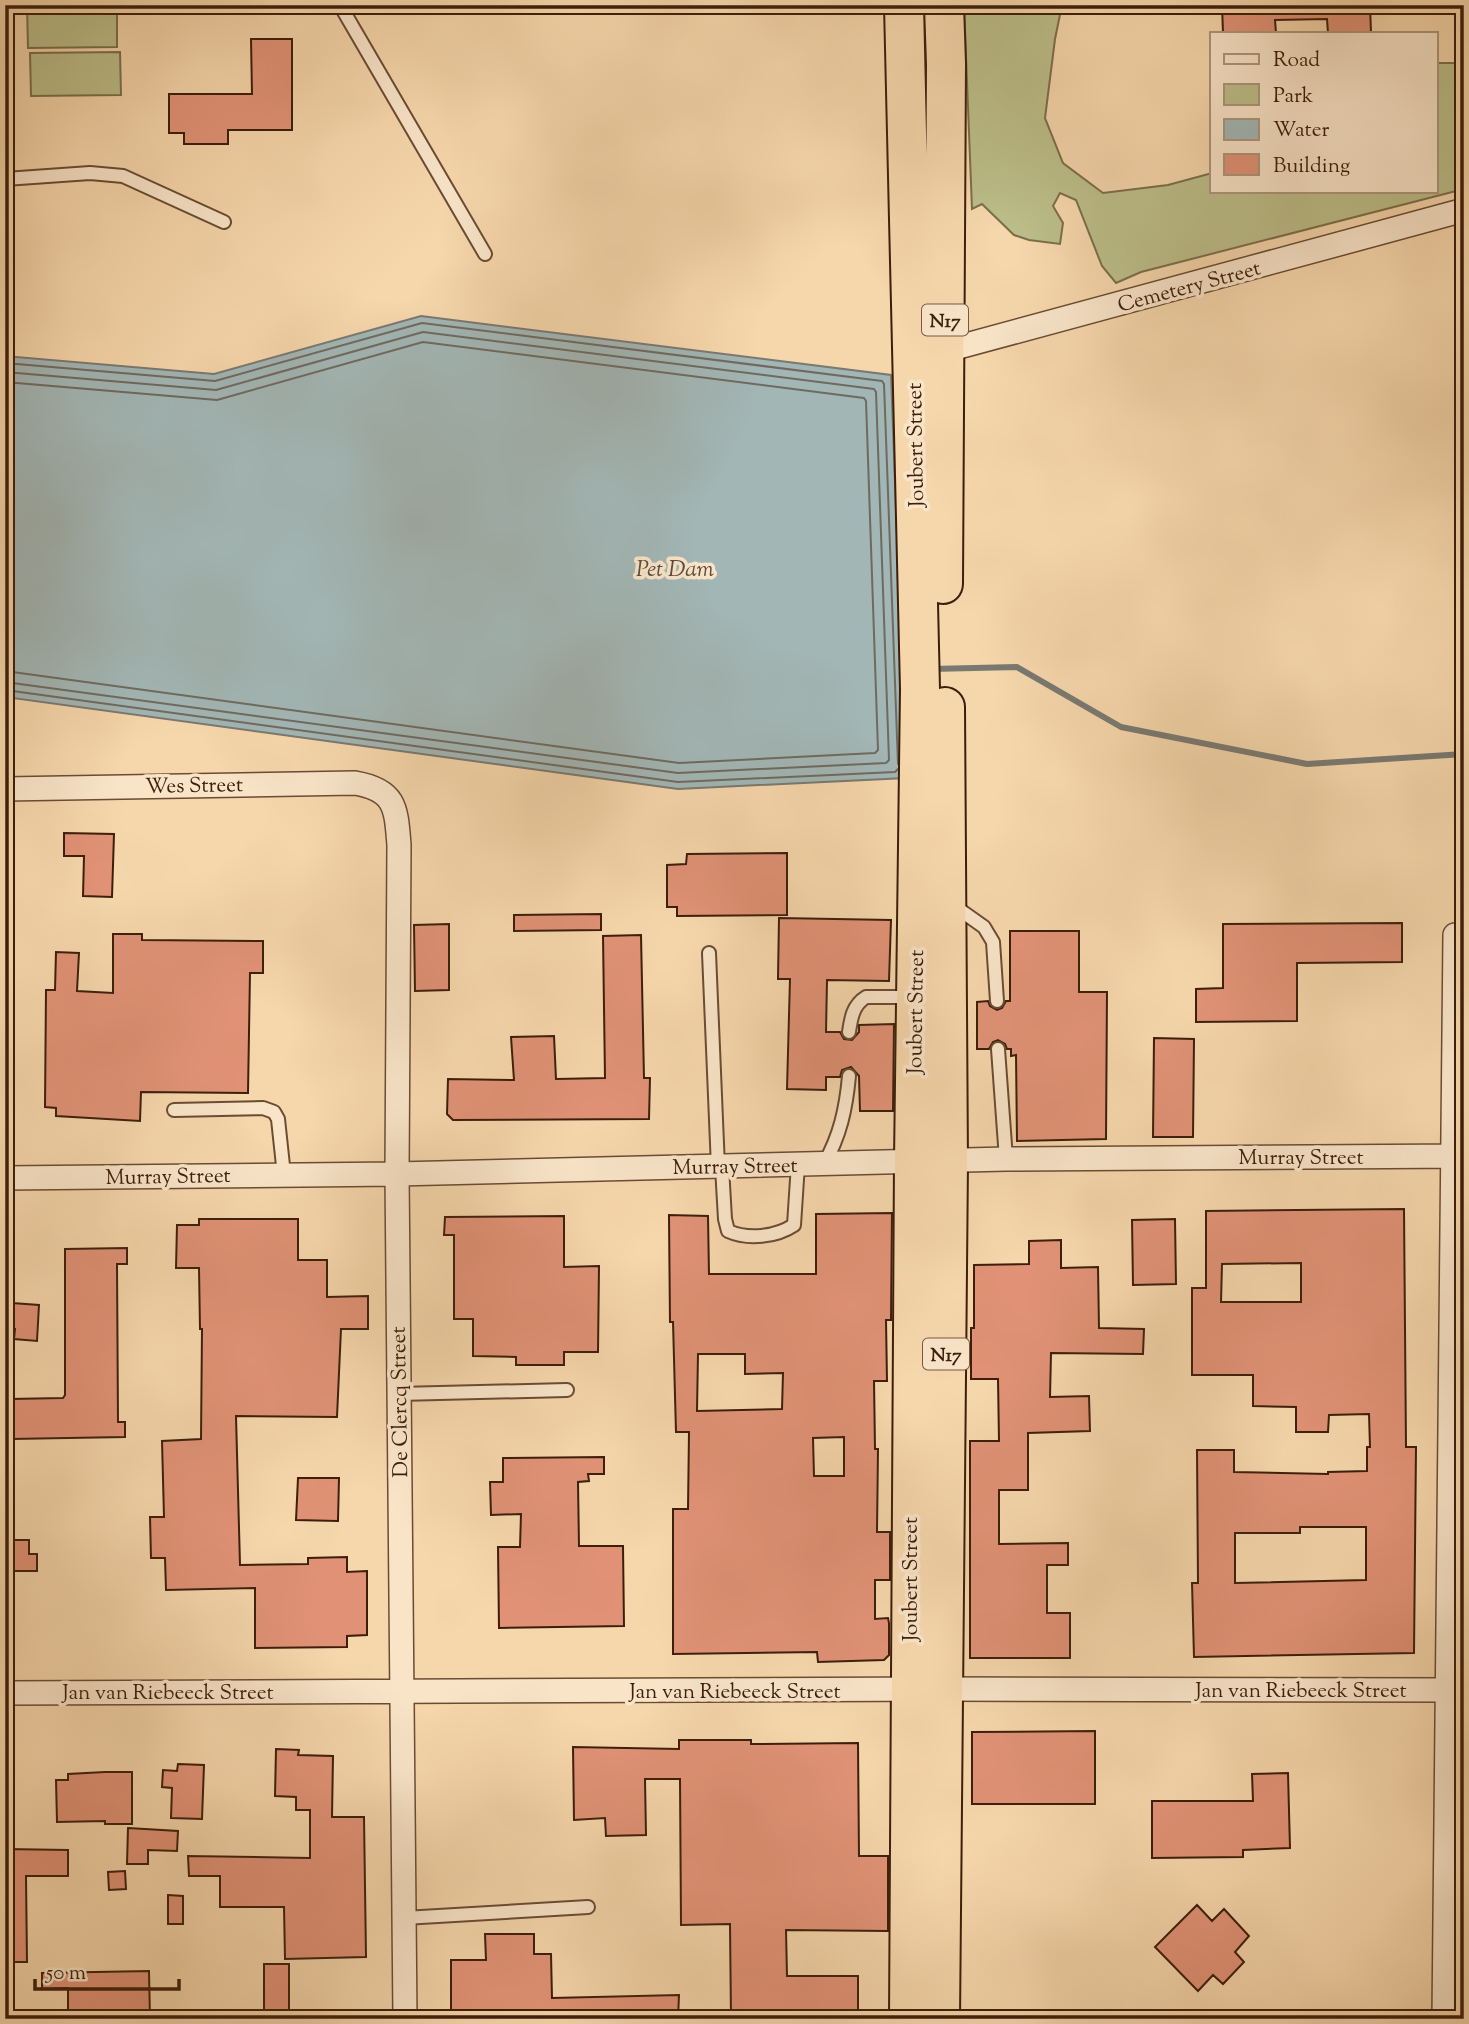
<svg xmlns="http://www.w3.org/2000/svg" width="1469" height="2024" font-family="'Sorts Mill Goudy',serif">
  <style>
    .green { fill: #bcbe89; stroke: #7c6e4a; stroke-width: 2 }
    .water { fill: #a2b6b5; stroke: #797971; stroke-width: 2 }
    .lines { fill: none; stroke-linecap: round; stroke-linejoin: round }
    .shore { stroke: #6f6a60; stroke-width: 2 }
    .stream { stroke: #797971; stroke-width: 6 }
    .building { fill: #e19276; stroke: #3c1e0b; stroke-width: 2; fill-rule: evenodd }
    .service-casing { stroke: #6a4c33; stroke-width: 16 }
    .minor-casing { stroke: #6a4c33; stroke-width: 26 }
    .trunk-casing { stroke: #3c1e0b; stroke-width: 42 }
    .service { stroke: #f9e4c8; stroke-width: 12 }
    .minor { stroke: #f9e4c8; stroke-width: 23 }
    .trunk { stroke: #f6d6ab; stroke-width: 38 }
    .labels { text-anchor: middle; stroke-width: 7; stroke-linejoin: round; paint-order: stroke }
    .shield { fill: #f9e4c8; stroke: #755944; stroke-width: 2 }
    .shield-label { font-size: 19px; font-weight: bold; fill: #3c1e0b }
    .street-label { font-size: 21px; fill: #3c1e0b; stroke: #f9e4c8 }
    .water-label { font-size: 23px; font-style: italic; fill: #5b4c3e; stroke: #f9e4c8 }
  </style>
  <rect width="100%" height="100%" fill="#f6d6ab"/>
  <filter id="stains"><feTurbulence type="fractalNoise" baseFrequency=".00286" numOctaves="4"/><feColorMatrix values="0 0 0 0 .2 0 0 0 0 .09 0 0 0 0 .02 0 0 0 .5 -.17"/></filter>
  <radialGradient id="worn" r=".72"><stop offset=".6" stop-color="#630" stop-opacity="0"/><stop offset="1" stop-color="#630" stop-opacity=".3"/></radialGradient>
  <path class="green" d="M27 5H117V47L28 48Z
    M964 5H1062L1055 39 1045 118 1063 163 1103 193 1168 185 1212 173V191H1436V63H1464V189L1141 272 1116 283 1102 266 1076 200 1060 193 1053 206 1063 223 1060 244 1029 240 1014 235 982 204 972 209Z
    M120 52 121 95 31 96 30 53Z"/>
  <path class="water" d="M421 316 891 375 906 778 678 789 5 697V356L214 374Z"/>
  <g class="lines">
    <path class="shore" d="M5 363 215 381 422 323 882 381 884 384 898 764
      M5 372 216 390 423 332 874 389 876 392 889 760 886 763 678 773 5 682
      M5 382 217 400 423 342 864 398 866 401 878 750 875 753 679 763 5 671
      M5 690 678 782 895 772 898 769"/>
    <path class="stream" d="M931 669 1017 667 1121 727 1307 764 1464 754"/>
  </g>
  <path class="building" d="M1222 5H1370L1371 33H1328L1327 19 1275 20 1276 33H1223Z
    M251 39H292V130H228V144H184V133H169V94H252Z
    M64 833 114 834 112 897 83 896 84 856H64Z
    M787 853V915L677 916V907H667V865L686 864 687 854Z
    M601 914V930L514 931V915Z
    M779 918 891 920 889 981 827 980 826 1032H840L844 1039 852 1040 859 1032V1025L894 1024 893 1111H860L859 1076 851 1067 842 1070 840 1077H826V1090L787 1089 790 979H778Z
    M1402 923V962L1297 963V1021L1196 1022V989L1223 988V924Z
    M449 924V990L415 991 414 925Z
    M1010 931H1079V992H1107L1106 1139 1017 1141 1016 1055 1011 1056V1049H1007L1005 1044 998 1040 993 1042 989 1049H977V1002L988 1001 990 1006 997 1010 1002 1008 1006 1001H1010Z
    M113 934H142V940L263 941V973H250L248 1093 141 1092 140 1121 56 1116V1108L45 1107 46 990H55L56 952 79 953 77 991 113 993Z
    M641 935 644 1078H650L649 1119 453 1120 447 1114 448 1079 514 1080 511 1037 554 1036 556 1079 605 1078 603 936Z
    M1154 1038 1194 1039 1193 1137H1153Z
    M1404 1209 1406 1447H1416L1414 1653 1194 1657 1192 1583H1198L1197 1450H1234V1472L1328 1474V1472L1367 1471V1447H1370L1369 1414 1329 1415 1328 1432H1296V1407L1253 1406V1375H1192V1288H1206V1211ZM1301 1263V1302H1221L1222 1264ZM1300 1527H1366V1580L1235 1583V1533H1300Z
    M892 1213 891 1320H886L887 1381H874L875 1449H878L877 1532H890V1580H875V1619L888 1618 889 1623V1655L884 1660 818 1662 817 1652 673 1654V1509H688L689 1432H676L673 1322H670L669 1215 708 1216 709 1274H816V1214ZM698 1354H745V1374L783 1373 782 1409 697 1411ZM844 1437V1476H814L813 1438Z
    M564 1216V1267L599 1266 598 1352H564V1365H516V1357L473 1356V1319H454V1235H444L445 1217Z
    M199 1219H298V1260H327V1297L368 1296V1329H341L337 1417 236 1416 240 1565 308 1564V1558L347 1557V1572L367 1571V1635L347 1636V1647L255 1648V1588L166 1590 165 1558H151L150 1517H164L162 1441 201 1439 202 1329H200L199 1268H176L177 1225H199Z
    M1175 1219 1176 1284 1133 1285 1132 1220Z
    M1061 1240V1268L1098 1267 1099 1328 1144 1329 1143 1354 1051 1353 1050 1397 1089 1396 1090 1431 1028 1433V1490H999V1544L1068 1543V1565H1047V1613H1070V1658H970V1441H999L998 1379H971V1328H974V1265L1029 1264V1241Z
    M127 1248V1264H117L118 1422H125V1437L11 1439 10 1399 63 1398 65 1395V1249Z
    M12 1303 39 1305 37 1341 14 1339 15 1329 5 1328V1312L11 1313Z
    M604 1457V1474H588L589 1481 578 1482 579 1546H623L624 1626 499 1628 498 1547H520L521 1514 491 1515 490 1482H503V1458Z
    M298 1478H339L338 1521 296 1520Z
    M5 1540H29V1554H37V1571H5Z
    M1095 1731V1804H972V1732Z
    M679 1740H751V1744L858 1743 859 1856H888V1931L786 1930 787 1976H858V2019H731L730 1924 681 1925 680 1779H645L646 1835 606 1836 605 1818 574 1820 573 1747 679 1749Z
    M276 1749 299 1750 298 1755 333 1756 332 1817H364L366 1957 285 1959 284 1907H220V1876H189L188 1856 310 1858V1810H296V1797L275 1796Z
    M178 1764 204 1765 202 1819 171 1818 172 1788 162 1787 163 1770 177 1771Z
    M105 1772H132V1824H105V1821L57 1822 56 1780H68V1774Z
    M1288 1773 1290 1848 1243 1850V1857L1152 1858V1801H1253L1252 1774Z
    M128 1828 178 1831 177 1851 148 1850V1864H127Z
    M5 1849 68 1850V1876H26L27 1962H5Z
    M125 1871 126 1889 109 1890 108 1872Z
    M168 1895 183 1896V1924H168Z
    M1197 1905 1212 1921 1224 1909 1249 1936 1235 1952 1244 1962 1223 1984 1213 1975 1198 1991 1155 1947Z
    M485 1934H534V1954H551L552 1998 679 1995 678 2019H451V1960H486Z
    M264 1964H289V2019H264Z
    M149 1971 150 2019H68V1988L42 1989V1973Z"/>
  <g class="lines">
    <g class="service-casing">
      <path id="service" d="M340 5 485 254
        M5 179 90 173 123 176 224 222
        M953 905 984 927 993 942 997 1001
        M709 953 718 1167
        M849 1032C851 1018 853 1005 866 997H912
        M998 1049 1006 1159
        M174 1110 263 1108 274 1112 278 1119 284 1175
        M824 1164C840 1136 846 1109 849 1076
        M722 1167 725 1219 728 1231C748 1240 776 1237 794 1225L798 1164
        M399 1394 567 1390
        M404 1918 588 1907"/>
    </g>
    <g class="minor-casing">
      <path id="minor" d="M933 354 1464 210
        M5 789 355 783C396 790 396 808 399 845L397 1174 405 2019
        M5 1178 397 1174 1006 1159 1464 1156
        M5 1693 944 1689 1464 1690
        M1444 2019 1455 935"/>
    </g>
    <g class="trunk-casing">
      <path id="trunk" d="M904 5 920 689 914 1161 909 2019
        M943 584 946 64 944 5
        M940 2019 948 1162 945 707"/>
    </g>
    <use href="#service" class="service"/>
    <use href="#minor" class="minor"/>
    <use href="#trunk" class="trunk"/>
  </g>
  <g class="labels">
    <g class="shield">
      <rect x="922" y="304.5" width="46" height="31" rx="5"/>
      <rect x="923" y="1338.5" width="46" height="31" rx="5"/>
    </g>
    <g class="shield-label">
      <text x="945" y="327">N17</text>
      <text x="946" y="1361">N17</text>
    </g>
    <g class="street-label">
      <text transform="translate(1189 286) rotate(-15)" y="7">Cemetery Street</text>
      <text transform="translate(915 445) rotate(-91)" y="7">Joubert Street</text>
      <text transform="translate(194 785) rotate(-1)" y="7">Wes Street</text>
      <text transform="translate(915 1012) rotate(-89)" y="7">Joubert Street</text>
      <text x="1301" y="1164">Murray Street</text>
      <text transform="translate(735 1166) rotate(-1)" y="7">Murray Street</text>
      <text transform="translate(168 1176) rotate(-1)" y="7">Murray Street</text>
      <text transform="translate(399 1402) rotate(-91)" y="7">De Clercq Street</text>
      <text transform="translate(910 1579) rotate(-90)" y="7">Joubert Street</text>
      <text x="1301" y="1697">Jan van Riebeeck Street</text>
      <text x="735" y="1698">Jan van Riebeeck Street</text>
      <text x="168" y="1699">Jan van Riebeeck Street</text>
    </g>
    <g class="water-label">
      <text x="675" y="576">Pet Dam</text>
    </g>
  </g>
  <rect width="1469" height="2024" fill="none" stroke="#f6d6ab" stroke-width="28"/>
  <rect x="7" y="7" width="1455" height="2010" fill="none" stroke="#3c1e0b" stroke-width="3.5"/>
  <rect x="14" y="14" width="1441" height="1996" fill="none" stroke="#3c1e0b" stroke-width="2"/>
  <rect x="1210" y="32" width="228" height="161" fill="#f9e4c8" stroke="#ad957c" stroke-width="2"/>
  <rect x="1224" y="54" width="35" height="10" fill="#f9e4c8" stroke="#ad957c" stroke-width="2"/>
  <text x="1273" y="66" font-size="21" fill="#3c1e0b">Road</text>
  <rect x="1224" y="84" width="35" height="21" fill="#bcbe89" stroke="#ad957c" stroke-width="2"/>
  <text x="1273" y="102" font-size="21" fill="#3c1e0b">Park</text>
  <rect x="1224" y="119" width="35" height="21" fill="#a2b6b5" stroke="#ad957c" stroke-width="2"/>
  <text x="1273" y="136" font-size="21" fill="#3c1e0b">Water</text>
  <rect x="1224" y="154" width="35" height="21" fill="#e19276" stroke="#ad957c" stroke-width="2"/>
  <text x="1273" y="172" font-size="21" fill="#3c1e0b">Building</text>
  <path d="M35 1979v10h144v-10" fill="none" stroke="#3c1e0b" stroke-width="3.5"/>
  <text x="46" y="1979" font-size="21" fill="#3c1e0b" stroke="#f9e4c8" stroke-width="5" paint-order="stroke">50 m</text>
  <rect width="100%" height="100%" filter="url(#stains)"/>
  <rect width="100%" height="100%" fill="url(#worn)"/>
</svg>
